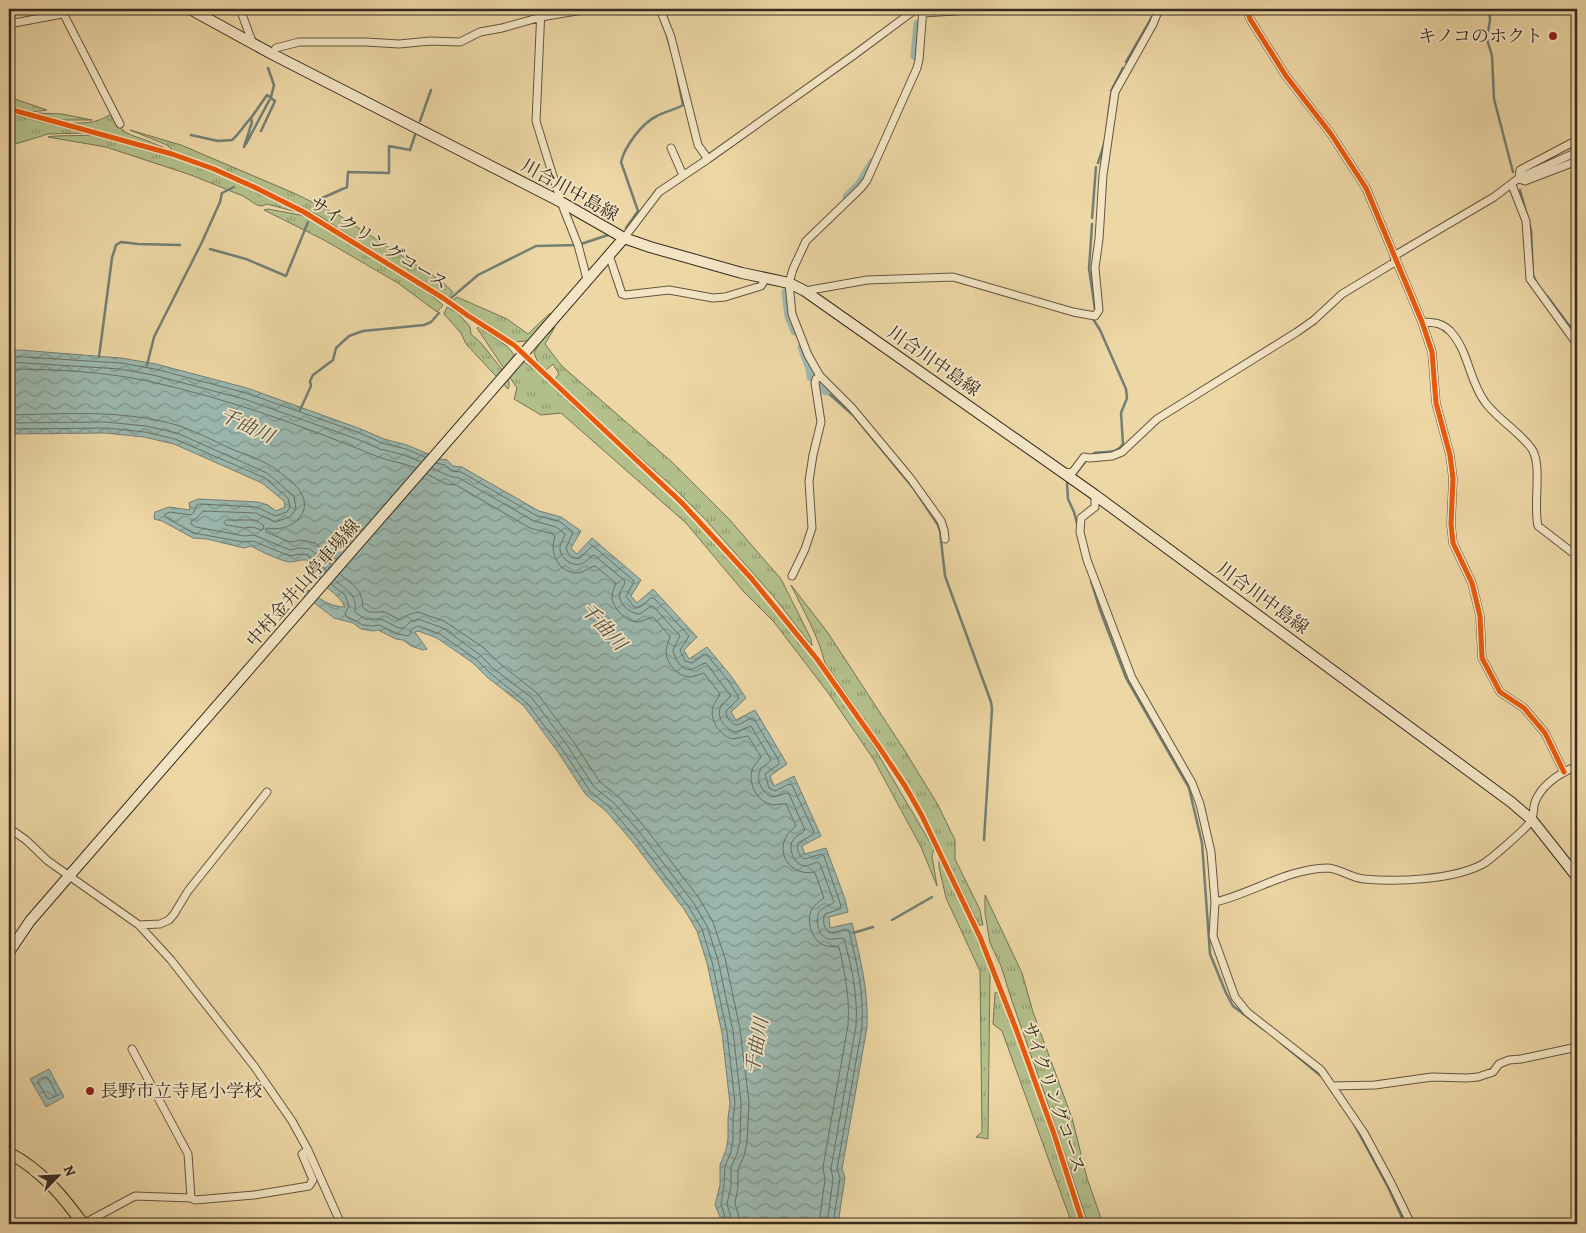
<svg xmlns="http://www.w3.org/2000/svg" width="1586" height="1233" font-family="Alegreya,'Noto Serif JP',serif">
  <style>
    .grass { fill: url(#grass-tufts); stroke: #747455 }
    .water { fill: url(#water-waves); stroke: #737f75 }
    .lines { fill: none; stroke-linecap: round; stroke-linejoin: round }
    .shore { stroke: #687167; stroke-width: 1 }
    .stream { stroke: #737f75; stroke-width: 2.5 }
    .canal { stroke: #9bb8af; stroke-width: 9 }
    .minor-casing { stroke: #645540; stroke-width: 9 }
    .secondary-casing { stroke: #362a1f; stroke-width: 12 }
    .trunk-casing { stroke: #362a1f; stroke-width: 13 }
    .minor { stroke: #f3e5c4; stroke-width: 7 }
    .secondary { stroke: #f3e5c4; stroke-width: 10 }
    .trunk { stroke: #edd7a5; stroke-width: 11 }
    .cycleway-casing { stroke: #f3e5c4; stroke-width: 8 }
    .cycleway { stroke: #e8590c; stroke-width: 5 }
    .poi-dot { fill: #8f2418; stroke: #f3e5c4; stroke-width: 2 }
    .labels { text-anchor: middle; stroke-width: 4; stroke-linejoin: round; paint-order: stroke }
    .poi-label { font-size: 18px; fill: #362a1f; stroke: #f3e5c4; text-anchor: end }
    .street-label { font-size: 18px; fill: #362a1f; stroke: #f3e5c4 }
    .water-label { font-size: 19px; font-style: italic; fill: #4f4e43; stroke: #f3e5c4 }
  </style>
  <defs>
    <pattern id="grass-tufts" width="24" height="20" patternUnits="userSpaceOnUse" patternTransform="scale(1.25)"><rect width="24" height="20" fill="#b3bf8b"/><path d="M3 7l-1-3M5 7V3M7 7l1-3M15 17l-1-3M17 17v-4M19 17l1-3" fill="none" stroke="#929b71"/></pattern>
    <pattern id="water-waves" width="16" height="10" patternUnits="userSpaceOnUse" patternTransform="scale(1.25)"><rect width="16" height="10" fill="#9bb8af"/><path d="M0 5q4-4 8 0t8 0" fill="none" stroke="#7f968e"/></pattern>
  </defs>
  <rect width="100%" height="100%" fill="#edd7a5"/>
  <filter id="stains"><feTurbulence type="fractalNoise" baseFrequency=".004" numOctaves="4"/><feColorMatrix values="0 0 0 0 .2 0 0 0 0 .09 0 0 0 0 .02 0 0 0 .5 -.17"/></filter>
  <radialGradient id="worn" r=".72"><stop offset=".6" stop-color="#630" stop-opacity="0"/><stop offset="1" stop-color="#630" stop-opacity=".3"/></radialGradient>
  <path class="grass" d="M9 96 12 98 47 110 32 112 9 106Z
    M9 113 83 133 48 134 9 146Z
    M38 113 62 114 92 120H60Z
    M111 114C123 138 134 134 155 144 160 146 165 148 169 151L67 123C86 123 95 124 111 114Z
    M130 130 181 145 296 194 340 216 441 281 453 292 447 299 318 215 228 171 174 152 167 145Z
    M93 135 186 161 221 175 300 213 267 204 262 206 257 205 243 196 191 175 106 147 48 137C56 135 82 136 93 135Z
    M268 209 305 216 421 287 443 305 437 312 398 283 324 240 264 210Z
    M457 297 507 319 528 334 549 314H552L530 339 527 341 515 342 495 330 452 301Z
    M447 307 458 313 470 327 471 334 481 343 501 368 509 381V386L508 389 466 344 461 333 444 314Z
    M479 327 507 346 515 356 537 371 576 409 648 474 690 515 780 615 822 670 871 742 934 849 932 856 937 886 921 847 874 760 829 694 774 622 743 591 686 523 561 413 541 415 514 399 517 388 477 328Z
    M555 327 545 344 561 365 571 374 673 463 729 519 781 579 811 639 812 646 774 597 705 519 674 488 588 411 555 379 559 374 553 364 545 371 538 363 534 353 540 342Z
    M791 585 828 633 905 751 938 805 955 840V859L980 910 983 925H979L921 808 881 744 825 663C818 635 803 610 791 585Z
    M939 859C956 893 981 935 990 972L988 1139 976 1137 982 1132 980 971 946 898 939 867Z
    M985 895 1022 973 1033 1012 1072 1118 1087 1178 1103 1224H1088L1046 1098 1011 998 1001 966 990 943 985 913Z
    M1000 992 1017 1035 1080 1224H1072L1002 1031 993 1024 995 993Z"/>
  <path class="water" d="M20 350 121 358 156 364 247 388 361 429 384 439 407 445 440 459 447 460 453 466 462 467 539 511 561 517 581 531 571 548 577 554 592 538 641 580 631 596 637 603 653 589 697 637 684 650 689 659 707 647 731 676 746 698 731 712 736 720 755 710 787 764 770 776 774 786 794 776 821 836 802 846 805 854 826 848 845 899 848 912 829 917 830 928 852 923C860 958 869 992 867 1027L842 1169 845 1177 838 1224H723L715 1205 720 1185V1165L726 1150 728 1139V1118L730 1104 722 1033 707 963 697 931 684 909 632 841 606 811 586 795 558 752 524 706 487 677 473 663 437 638 418 631 415 632 427 649 423 650 411 646 403 640 396 639 378 630 373 631 361 629 353 623 334 618 304 595 308 590C319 599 331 607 345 607 339 594 326 589 317 578 313 573 310 566 307 560 300 559 296 562 290 562 283 562 258 550 251 546L244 548 207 539 193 538 162 521 154 519 155 512 169 507 190 510 189 503 198 499 258 502 268 505 276 511 285 507 284 501 262 483 174 444 144 437 105 433 9 434V351Z
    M49 1069 64 1097 46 1107 30 1079Z"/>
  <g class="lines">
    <path class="shore" d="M9 356 121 363 155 369 246 393 360 433 382 443 406 449 425 457
      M9 362 120 369 153 375 244 399 357 439 380 449 404 455 421 462
      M9 369C54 369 109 372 152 382 229 399 303 426 376 456 389 461 403 463 416 468
      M9 415C65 414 125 409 180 426 196 432 213 440 229 448 243 454 261 459 274 468 282 474 294 482 300 491 315 514 289 533 267 528L266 532 290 542 301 540 315 543 322 549 331 565
      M9 423 106 422 146 426 177 433 267 473 294 496 296 509 290 517 275 522 256 513 203 511 197 518 191 521V524L196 527 244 536 254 535 290 550 299 548 310 549 316 554 326 571
      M9 429 106 428 145 432 175 439 265 478 288 498 290 507 287 512 275 516 257 507 199 504 196 506 194 512 191 515 170 512 165 514V517L194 533 243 542 253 541 290 556 300 554 308 555 322 576
      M436 463 445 465 451 471 461 472 537 516 559 521 573 532 566 548C567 554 574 560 580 558L591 547 593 546 633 580 634 582 626 596 634 607H640L651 598H654L689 636 680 650 685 661 692 663 704 655H707L727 679 738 696V699L726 711C726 718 731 725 738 725L751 718 754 719 779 761V764L765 774 769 788 775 791 789 784 792 785 814 832 812 835 798 843C796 849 799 858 805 859L821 854 824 856 841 906 840 909 825 914C822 920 824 930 830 933L846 930 849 931C857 963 864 994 862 1027L837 1169 840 1178 833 1224
      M432 468C441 472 449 477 459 478L534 521 556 527 565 534C564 539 559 544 560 549 560 558 572 567 581 564 586 563 589 557 594 555L625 581C625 585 622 588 620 592 617 603 630 614 640 614L651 606 654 607 680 636 673 650C675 660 683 674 695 668 699 666 701 664 706 663L730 695V697C727 700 723 703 721 706 715 717 726 730 736 732L751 726 771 760C768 764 762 766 760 771 755 781 764 795 773 797L787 793 789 794 805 830C802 834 796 835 793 840 788 847 793 862 801 865 807 867 812 864 817 862L820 864 834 902C830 906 824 906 820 911 814 918 818 936 828 939 834 940 839 937 844 939 852 968 858 996 856 1026L831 1168 833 1179 827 1224
      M427 474 446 484 456 485 530 528 553 534 555 537C549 552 558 572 576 573 584 573 589 567 595 566L616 583C614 588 612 593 612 599 614 610 627 622 638 622 644 621 648 618 653 617L670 636C669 641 666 646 666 651 666 663 677 676 689 677 694 677 699 674 704 673L720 694C719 698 714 702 713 707 709 720 720 735 732 739L748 736 761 757C758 762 753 765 752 771 748 783 757 801 770 804 775 806 781 803 786 804L796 826C792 830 787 833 785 839 777 858 794 876 813 872L815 873 824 898C820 901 815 904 812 909 806 920 811 939 823 945 828 947 834 946 839 947 845 973 850 998 848 1025L823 1167 825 1180 819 1224
      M226 520H255L263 525 264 528 261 530 253 527 244 528 226 525 224 522Z
      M340 574C353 586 362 588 363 608L369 612H385L400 620 410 614 418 612 444 621 484 648 499 663 537 693 573 741 600 782 620 798 647 830 699 898 713 922 725 958 740 1029 749 1102 747 1142 744 1156 738 1169V1187L735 1203 741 1224
      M335 580C347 591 357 593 355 612L365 619H381L399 628H404L410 622 418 619 443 628 479 654 494 669 532 698 567 745 594 787 614 803 641 834 693 902 707 926 718 960 733 1031 741 1103 740 1141 737 1154 731 1167V1186L727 1204 733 1224
      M331 584 345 595 349 606 345 613 346 616 363 625 372 626 379 625 398 634 409 636 412 629 418 626 440 634 476 659 490 673 527 703 562 749 590 791 610 808 636 838 688 906 702 929 712 962 727 1032 735 1103 733 1119V1140L731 1152 725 1166 724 1185 721 1204 727 1224
      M45 1077 48 1078 56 1093V1096L49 1099 47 1098 38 1082 39 1080Z"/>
    <path class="stream" d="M1489 9 1490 20 1487 39 1492 56 1494 99 1513 172
      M667 36 671 50
      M1126 62 1152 17
      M1111 91 1123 68
      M251 118 267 95 275 101 261 131
      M1108 118 1111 95
      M420 121 431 90
      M191 135 218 141 232 140C240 133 244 125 251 118L252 122 244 147
      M246 144 271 97 274 85 268 68
      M1098 163 1105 141
      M1520 190 1531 230 1533 275 1537 284
      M313 212 320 199 347 187 348 172 389 173V146L410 150 415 135
      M1092 218 1096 167
      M1092 224 1089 269 1095 309 1093 319 1100 330 1126 389 1127 398 1121 413 1123 444C1115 455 1106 451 1094 453
      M626 228 638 211 621 162C625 146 642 123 657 116 666 111 675 110 683 105L677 75
      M210 249 246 259 286 276 308 222
      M1547 296 1577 336
      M451 298 478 275 536 246 578 245 608 235
      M99 357 112 258 116 245 121 242 138 244 180 245
      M147 365 154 337 202 242 220 202 222 193 234 187
      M826 391 854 416 914 489 938 525 940 531 945 576 991 702 992 709 984 840
      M300 410 311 386 310 381 313 375 333 360 336 348 349 336 363 331 424 325 431 322 439 313
      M1075 475 1085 462
      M1067 483 1068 499 1074 512 1078 527
      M1091 581 1100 610 1126 678 1189 788 1202 843 1210 954 1226 993 1233 1006 1263 1029
      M892 920 932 897
      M853 933 873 927
      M1281 1043 1321 1076
      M1354 1124 1389 1189 1405 1224"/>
    <path class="canal" d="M915 56 918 24
      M847 197 859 185 873 162
      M786 292 789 316 795 331
      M802 347 810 369 811 377
      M820 386 826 391"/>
    <g class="minor-casing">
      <path id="minor" d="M61 9 120 124
        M240 9 253 44
        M541 9 536 121 561 202 578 245 587 279
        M660 9 671 37 698 145 708 159
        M923 9 919 60 917 68 867 180 861 188 806 241 793 269 789 283 792 314 808 355 820 376 852 408 911 479 941 521 944 530 945 539
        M1247 9 1250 19 1286 76 1331 134 1366 188 1422 322 1432 352 1436 403 1450 455 1453 479 1451 524 1453 543 1472 583 1480 616 1482 658 1500 692 1524 708 1545 733 1564 772
        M923 13 987 9
        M9 24 62 14
        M272 54 276 48 299 42H366L399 44 430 41 460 42 480 32 502 28 541 17 588 9
        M671 148 683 175
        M1519 178 1520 170 1577 140
        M1519 179 1525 181 1577 161
        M1512 185 1526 221 1530 279 1577 344
        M624 238 659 192 708 159 854 55 916 9
        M609 255 622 294 625 295 669 290 713 298 725 297 761 286 766 278
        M1394 256 1494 197 1519 178 1577 152
        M805 291 867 280 953 277 1073 312 1095 316 1099 310 1095 268 1099 239 1103 175 1115 92 1153 24 1159 9
        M1422 322C1434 323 1441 322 1450 331 1469 351 1469 381 1485 402 1496 418 1526 437 1533 451 1542 469 1533 504 1538 526L1577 556
        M1577 446V448
        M1064 472 1072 473 1084 457 1090 458 1112 456 1122 452 1157 419 1297 332 1314 320 1342 294 1395 262 1394 256
        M1095 495V507L1081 518 1080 532 1087 560 1132 678 1192 783 1200 804 1211 852 1215 902 1213 936 1235 997 1247 1012 1321 1070 1364 1133 1391 1183 1411 1224
        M792 576 805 549 812 528 809 481 813 455 821 422 815 383 816 379 820 376
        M9 828 26 840 48 861 139 925 171 960 254 1066 292 1121 308 1150 341 1224
        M1215 902C1253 893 1287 869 1327 868 1339 868 1351 878 1364 879 1398 882 1453 880 1483 864 1491 859 1527 828 1531 821 1534 816 1533 808 1535 802 1542 784 1560 773 1577 766
        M139 925 160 924 169 920 174 914 188 891 267 792
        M1333 1086 1375 1085 1432 1077 1467 1078 1478 1077 1493 1072 1499 1064 1509 1060 1521 1059 1577 1047
        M191 1198 195 1200 254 1195 309 1186 313 1180 302 1154 308 1150
        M83 1224 135 1196 191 1198 188 1154 132 1049"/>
    </g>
    <g class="secondary-casing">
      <path id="secondary" d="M190 9 272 54 561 202 624 238 650 247 742 273 789 283 805 291 1095 495 1511 802 1532 820 1577 877
        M9 952 30 921 69 876 624 238"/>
    </g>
    <g class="trunk-casing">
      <path id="trunk" d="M9 1153C40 1169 63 1196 83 1224"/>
    </g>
    <use href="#minor" class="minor"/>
    <use href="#secondary" class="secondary"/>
    <use href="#trunk" class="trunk"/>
    <g class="cycleway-casing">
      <path id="cycleway" d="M1247 9 1250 19 1286 76 1331 134 1366 188 1422 322 1432 352 1436 403 1450 455 1453 479 1451 524 1453 543 1472 583 1480 616 1482 658 1500 692 1524 708 1545 733 1564 772
        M9 109 172 154 214 169 256 188 304 212 443 298 467 315 514 345 682 503 751 578 817 659 879 747 905 786 921 814 980 937 1016 1029 1054 1134 1083 1224"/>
    </g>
    <use href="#cycleway" class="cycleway"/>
  </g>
  <g class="poi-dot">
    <circle cx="1553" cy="36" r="5"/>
    <circle cx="90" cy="1091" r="5"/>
  </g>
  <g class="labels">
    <g class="poi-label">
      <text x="1543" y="42">キノコのホクト</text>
      <text x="100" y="1097" text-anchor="start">長野市立寺尾小学校</text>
    </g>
    <g class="street-label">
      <text transform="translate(570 190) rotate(29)" y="6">川合川中島線</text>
      <text transform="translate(379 243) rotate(32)" y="6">サイクリングコース</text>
      <text transform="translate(934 361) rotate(35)" y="6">川合川中島線</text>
      <text transform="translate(303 583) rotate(-49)" y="6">中村金井山停車場線</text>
      <text transform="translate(1263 598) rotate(36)" y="6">川合川中島線</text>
      <text transform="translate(1054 1097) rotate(71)" y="6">サイクリングコース</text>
    </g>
    <g class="water-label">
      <text transform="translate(247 425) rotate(25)" y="7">千曲川</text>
      <text transform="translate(604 626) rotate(47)" y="7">千曲川</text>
      <text transform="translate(756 1046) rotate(-80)" y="7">千曲川</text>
    </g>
  </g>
  <rect width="1586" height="1233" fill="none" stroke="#edd7a5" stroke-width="30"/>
  <rect x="10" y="10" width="1566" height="1213" fill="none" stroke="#362a1f" stroke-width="2.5"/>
  <rect x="15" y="15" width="1556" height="1203" fill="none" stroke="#362a1f"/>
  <g transform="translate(58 1176) rotate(66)" stroke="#f3e5c4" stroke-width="4" paint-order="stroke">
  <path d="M0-4L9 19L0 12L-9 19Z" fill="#362a1f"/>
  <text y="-8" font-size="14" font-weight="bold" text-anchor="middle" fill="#362a1f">N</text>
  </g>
  <rect width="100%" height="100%" filter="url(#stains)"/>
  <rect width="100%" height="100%" fill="url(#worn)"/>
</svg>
